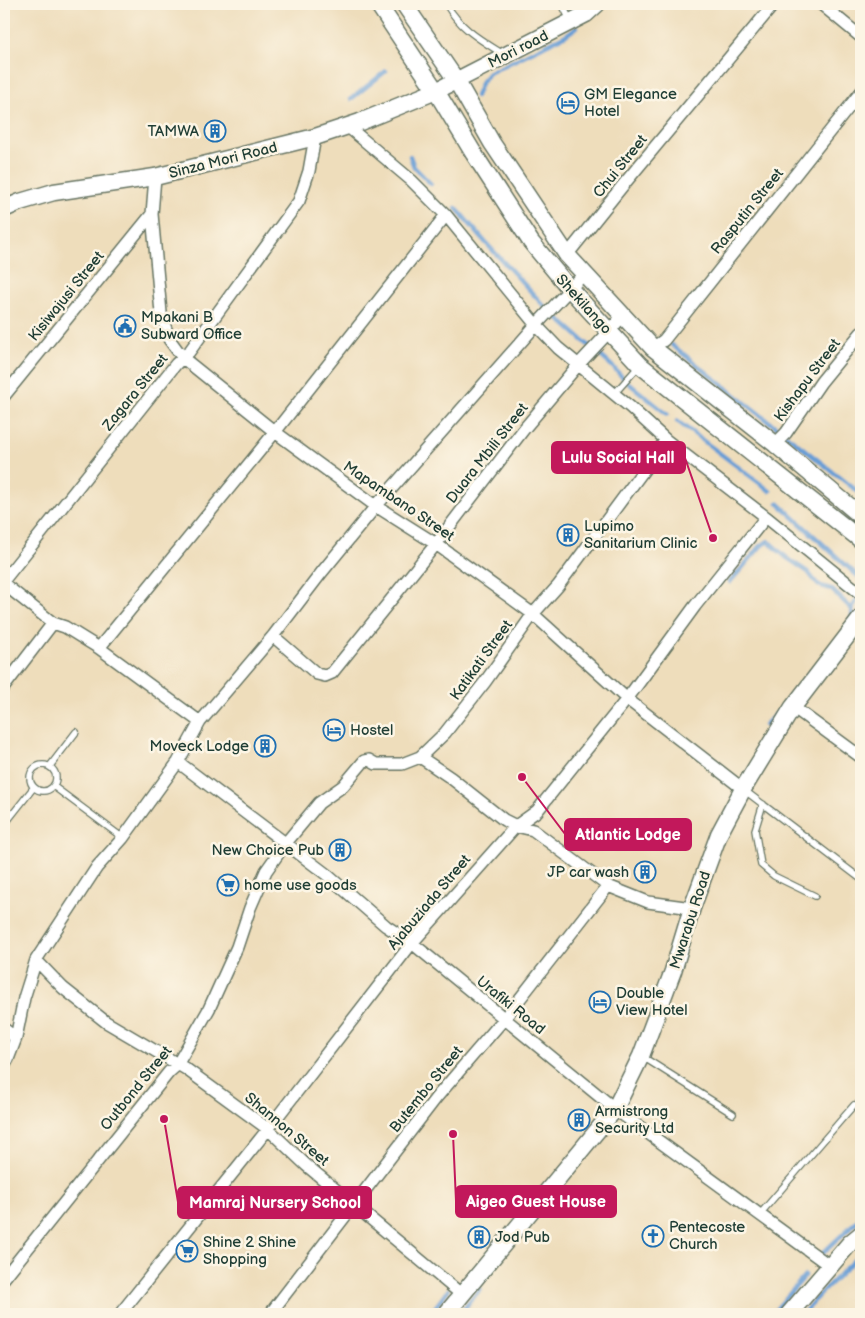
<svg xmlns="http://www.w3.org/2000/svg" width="865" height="1318" font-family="'Balsamiq Sans',sans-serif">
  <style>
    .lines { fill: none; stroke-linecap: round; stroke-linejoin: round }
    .stream { stroke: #699ed5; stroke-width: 4.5 }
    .lane-casing { stroke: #677563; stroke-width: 8 }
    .street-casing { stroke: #677563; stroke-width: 14 }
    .secondary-casing { stroke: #677563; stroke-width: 19 }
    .lane { stroke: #fff; stroke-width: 5.5 }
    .street { stroke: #fff; stroke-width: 11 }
    .secondary { stroke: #fff; stroke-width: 16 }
    .labels { text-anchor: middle; stroke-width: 5; stroke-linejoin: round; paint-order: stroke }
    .street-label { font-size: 15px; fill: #1f3d34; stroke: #fcf5e5 }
    .poi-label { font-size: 15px; fill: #1f3d34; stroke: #fcf5e5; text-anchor: start }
    .leader { fill: none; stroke: #c2185b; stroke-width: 2 }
    .callout-dot { fill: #c2185b; stroke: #fcf5e5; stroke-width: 2 }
    .callout { fill: #c2185b; stroke: #c2185b; stroke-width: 2 }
    .callout-label { font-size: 16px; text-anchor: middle; font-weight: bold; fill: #fff }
  </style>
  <rect width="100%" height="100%" fill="#fcf5e5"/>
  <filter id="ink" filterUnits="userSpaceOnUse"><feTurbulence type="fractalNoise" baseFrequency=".02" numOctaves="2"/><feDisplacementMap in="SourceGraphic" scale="10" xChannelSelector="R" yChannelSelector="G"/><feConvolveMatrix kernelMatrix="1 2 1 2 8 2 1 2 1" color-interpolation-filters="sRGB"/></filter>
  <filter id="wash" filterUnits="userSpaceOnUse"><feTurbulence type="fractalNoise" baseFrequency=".0096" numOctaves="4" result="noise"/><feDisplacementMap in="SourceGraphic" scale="20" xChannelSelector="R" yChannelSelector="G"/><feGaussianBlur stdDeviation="1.12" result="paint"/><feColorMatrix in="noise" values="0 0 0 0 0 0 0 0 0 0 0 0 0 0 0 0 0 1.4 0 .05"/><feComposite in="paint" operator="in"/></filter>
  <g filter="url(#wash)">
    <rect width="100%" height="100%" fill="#edb"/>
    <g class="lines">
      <path class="stream" d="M476 96 482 81 489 73 566 35 577 27
        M351 99 386 71
        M410 156 414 167 431 184
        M456 208 486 243 546 308
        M552 313 611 365 626 381 667 414
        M672 345 861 494
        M677 421 770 491
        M778 503 861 579
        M730 582 761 546 768 541 787 558 808 572 818 585 831 589 852 609
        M852 621V609L860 593
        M765 725 786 705
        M823 1253 861 1217
        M430 1314 448 1290
        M460 1314 480 1289
        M772 1314 805 1276
        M803 1314 818 1296 861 1253"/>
    </g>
  </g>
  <g filter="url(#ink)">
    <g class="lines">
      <g class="lane-casing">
        <path id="lane" d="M446 4C461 29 479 39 503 54
          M562 4 570 20
          M614 394 639 366
          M30 778a13 13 0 1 1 26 0a13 13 0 1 1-26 0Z
          M50 766 76 732
          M53 786 123 838
          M744 790 861 879
          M763 804 755 830 761 865 774 876 815 896
          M4 825 34 787
          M643 1057 733 1114
          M760 1214 854 1105"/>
      </g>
      <g class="street-casing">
        <path id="street" d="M821 4 861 37
          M347 126 411 180 446 215 536 325 558 348 630 407 666 440 766 517 861 594
          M155 177 152 214 161 313 169 339 183 358 275 432 376 506 436 544 533 614 627 699 743 789
          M567 255 624 184 774 4
          M653 348 664 340 861 92
          M4 396 152 214
          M775 444 786 433 821 382 861 333
          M4 580 176 364 189 352 299 201 309 171 315 137
          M4 584 53 623 65 627 99 648 200 722
          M273 636 317 674 325 676 332 673 436 544 524 429 578 365 609 332 623 315
          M99 648 275 432 446 215
          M4 687 53 623
          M793 707 861 757
          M420 757 451 778 504 820 516 826 533 830 608 886 648 902 692 908
          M178 762 326 874 386 926 412 943 615 1109 830 1266
          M36 960 63 988 106 1022 186 1069 268 1129 306 1165 461 1294
          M4 1029 16 1038
          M4 1066 8 1059 16 1038 24 998 36 960 97 867 123 838 178 762 200 722 273 636 322 572 376 506 536 325 584 274
          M4 1278 169 1072 177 1065 209 1009 237 947 250 908 266 871 285 844 319 803 343 786 364 761 369 760 376 764H402L420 757 445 733 485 682 533 614 558 586 666 440
          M120 1314 268 1129 412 943 516 826 537 811 627 699 695 606 766 517
          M270 1314 436 1098 504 1019 608 886"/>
      </g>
      <g class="secondary-casing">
        <path id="secondary" d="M378 4 436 91 474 154 531 242 570 289 640 365 861 540
          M404 4 456 80 492 143 567 255 653 348 775 444 861 516
          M4 209 20 202 54 192 155 177 315 137 360 122 436 91 586 14 597 4
          M446 1314 615 1109 641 1056 673 971 692 908 719 834 743 789 793 707 861 618
          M789 1314 850 1243 861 1234"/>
      </g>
      <use href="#lane" class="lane"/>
      <use href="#street" class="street"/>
      <use href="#secondary" class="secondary"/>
    </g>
  </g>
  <defs>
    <g id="hotel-ring" transform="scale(1.125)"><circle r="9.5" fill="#fcf5e5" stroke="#1f6fb2" stroke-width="1.5"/><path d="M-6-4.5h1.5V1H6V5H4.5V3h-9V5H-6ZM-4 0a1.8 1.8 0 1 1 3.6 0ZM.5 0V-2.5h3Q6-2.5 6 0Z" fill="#1f6fb2"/></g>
    <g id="building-ring" transform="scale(1.125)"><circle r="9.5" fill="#fcf5e5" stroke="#1f6fb2" stroke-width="1.5"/><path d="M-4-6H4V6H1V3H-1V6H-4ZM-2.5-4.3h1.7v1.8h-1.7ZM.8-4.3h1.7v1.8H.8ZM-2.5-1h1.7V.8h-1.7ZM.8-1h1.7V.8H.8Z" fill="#1f6fb2"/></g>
    <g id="civic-ring" transform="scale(1.125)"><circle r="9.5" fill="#fcf5e5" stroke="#1f6fb2" stroke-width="1.5"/><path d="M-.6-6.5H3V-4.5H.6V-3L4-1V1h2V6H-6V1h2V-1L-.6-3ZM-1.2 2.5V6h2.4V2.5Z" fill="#1f6fb2"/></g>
    <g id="supermarket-ring" transform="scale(1.125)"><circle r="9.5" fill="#fcf5e5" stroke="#1f6fb2" stroke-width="1.5"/><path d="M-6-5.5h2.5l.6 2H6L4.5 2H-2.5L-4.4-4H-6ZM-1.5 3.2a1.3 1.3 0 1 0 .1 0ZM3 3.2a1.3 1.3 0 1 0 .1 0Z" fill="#1f6fb2"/></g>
    <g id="church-ring" transform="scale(1.125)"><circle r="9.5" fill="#fcf5e5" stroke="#1f6fb2" stroke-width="1.5"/><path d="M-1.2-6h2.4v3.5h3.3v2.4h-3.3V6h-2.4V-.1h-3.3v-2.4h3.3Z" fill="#1f6fb2"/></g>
  </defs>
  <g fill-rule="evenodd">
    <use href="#hotel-ring" x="568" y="103"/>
    <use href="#building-ring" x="215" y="131"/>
    <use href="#civic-ring" x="125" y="326"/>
    <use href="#building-ring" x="568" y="535"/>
    <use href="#hotel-ring" x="334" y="730"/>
    <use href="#building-ring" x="265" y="746"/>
    <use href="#building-ring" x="340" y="850"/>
    <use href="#building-ring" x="645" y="872"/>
    <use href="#supermarket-ring" x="228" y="885"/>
    <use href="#hotel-ring" x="600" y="1002"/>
    <use href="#building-ring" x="579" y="1120"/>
    <use href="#church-ring" x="653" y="1236"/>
    <use href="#building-ring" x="479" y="1237"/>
    <use href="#supermarket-ring" x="187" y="1251"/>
  </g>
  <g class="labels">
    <g class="street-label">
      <text transform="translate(518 49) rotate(-27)" y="5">Mori road</text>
      <text transform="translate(223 160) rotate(-14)" y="5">Sinza Mori Road</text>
      <text transform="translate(620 166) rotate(-51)" y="5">Chui Street</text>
      <text transform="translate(747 211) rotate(-51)" y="5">Rasputin Street</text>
      <text transform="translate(66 296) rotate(-51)" y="5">Kisiwajusi Street</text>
      <text transform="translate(584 304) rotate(48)" y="5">Shekilango</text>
      <text transform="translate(807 380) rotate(-53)" y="5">Kishapu Street</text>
      <text transform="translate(135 392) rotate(-51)" y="5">Zagara Street</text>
      <text transform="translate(487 453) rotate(-52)" y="5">Duara Mbili Street</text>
      <text transform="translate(399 501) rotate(34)" y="5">Mapambano Street</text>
      <text transform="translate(481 660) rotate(-54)" y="5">Katikati Street</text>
      <text transform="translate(429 902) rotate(-50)" y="5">Ajabuziada Street</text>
      <text transform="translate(690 920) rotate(-72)" y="5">Mwarabu Road</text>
      <text transform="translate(511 1005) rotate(39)" y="5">Urafiki Road</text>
      <text transform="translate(136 1088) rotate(-51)" y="5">Outbond Street</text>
      <text transform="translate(426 1089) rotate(-51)" y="5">Butembo Street</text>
      <text transform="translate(287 1129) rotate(40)" y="5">Shannon Street</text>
    </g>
    <g class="poi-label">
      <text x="584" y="99">GM Elegance<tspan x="584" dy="17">Hotel</tspan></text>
      <text x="199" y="136" text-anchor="end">TAMWA</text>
      <text x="141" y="322">Mpakani B<tspan x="141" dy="17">Subward Office</tspan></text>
      <text x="584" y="531">Lupimo<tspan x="584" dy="17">Sanitarium Clinic</tspan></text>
      <text x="350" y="735">Hostel</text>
      <text x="249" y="751" text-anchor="end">Moveck Lodge</text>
      <text x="324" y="855" text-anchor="end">New Choice Pub</text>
      <text x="629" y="877" text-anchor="end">JP car wash</text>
      <text x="244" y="890">home use goods</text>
      <text x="616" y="998">Double<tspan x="616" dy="17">View Hotel</tspan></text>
      <text x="595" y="1116">Armistrong<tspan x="595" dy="17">Security Ltd</tspan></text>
      <text x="669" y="1232">Pentecoste<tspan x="669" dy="17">Church</tspan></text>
      <text x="495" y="1242">Jod Pub</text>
      <text x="203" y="1247">Shine 2 Shine<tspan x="203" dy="17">Shopping</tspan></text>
    </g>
  </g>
  <path class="leader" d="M713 538L685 458M522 777L565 834M453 1134L456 1201M164 1119L178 1202"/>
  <g class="callout-dot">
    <circle cx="713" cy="538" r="5"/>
    <circle cx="522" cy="777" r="5"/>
    <circle cx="453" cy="1134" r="5"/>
    <circle cx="164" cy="1119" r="5"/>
  </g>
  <g class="callout">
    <rect x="552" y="442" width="133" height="31" rx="5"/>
    <rect x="565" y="819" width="126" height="31" rx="5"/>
    <rect x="456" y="1186" width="160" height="31" rx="5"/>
    <rect x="178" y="1187" width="193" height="31" rx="5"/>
  </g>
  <g class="callout-label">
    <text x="618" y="463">Lulu Social Hall</text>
    <text x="628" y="840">Atlantic Lodge</text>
    <text x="536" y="1207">Aigeo Guest House</text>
    <text x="275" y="1208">Mamraj Nursery School</text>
  </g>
  <rect width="865" height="1318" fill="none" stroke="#fcf5e5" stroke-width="20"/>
</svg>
